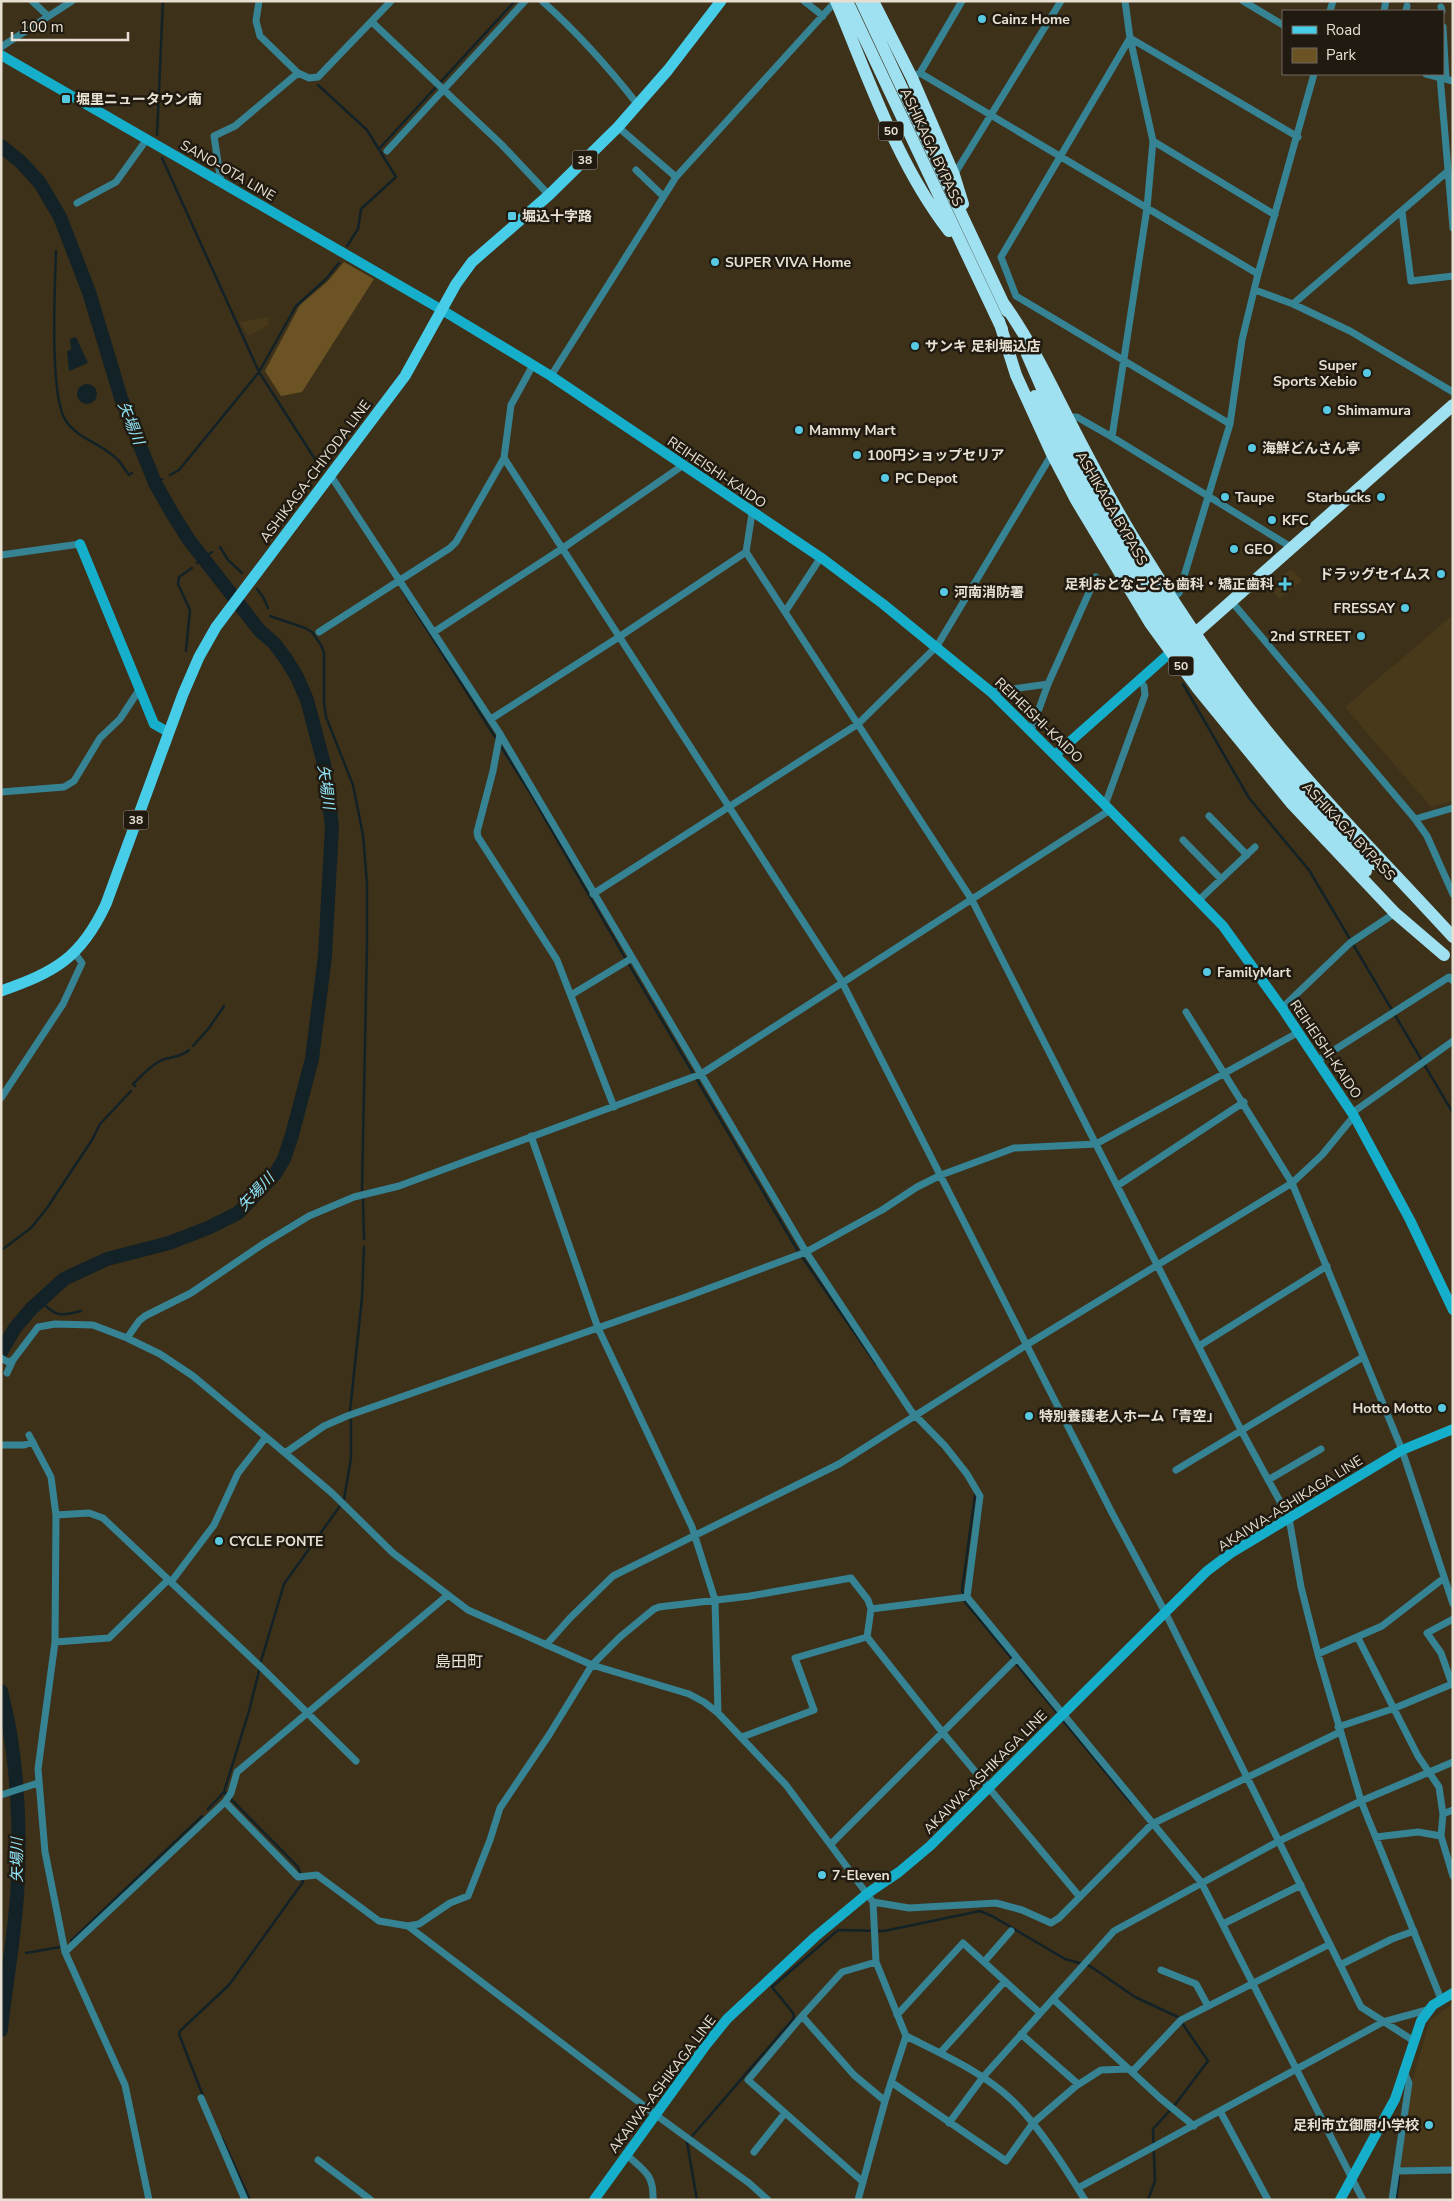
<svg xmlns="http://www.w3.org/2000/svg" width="1454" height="2201" font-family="'Nunito Sans','Noto Sans JP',sans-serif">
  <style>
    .built { fill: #48391a }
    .green { fill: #6b5323 }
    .water { fill: #122226 }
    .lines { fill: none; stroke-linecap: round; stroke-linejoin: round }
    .stream { stroke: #122226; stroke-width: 2.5 }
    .river { stroke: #122226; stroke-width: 14 }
    .street { stroke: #368394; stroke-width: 7 }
    .secondary { stroke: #16afcb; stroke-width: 10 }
    .primary { stroke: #48cde9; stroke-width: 11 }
    .highway { stroke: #9fe1f1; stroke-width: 12 }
    .highway-bridge { stroke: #9fe1f1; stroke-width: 12 }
    .poi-dot { fill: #57c9e2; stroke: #201a10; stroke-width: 2 }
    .labels { text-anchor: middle; stroke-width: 5; stroke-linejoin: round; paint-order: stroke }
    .shield { fill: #201a10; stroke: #aba598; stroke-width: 1 }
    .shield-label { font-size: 12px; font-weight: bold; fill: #e7e0d2 }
    .poi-label { font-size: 14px; font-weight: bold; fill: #e7e0d2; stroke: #201a10; text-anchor: start }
    .street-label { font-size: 14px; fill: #e7e0d2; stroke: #201a10 }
    .water-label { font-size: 15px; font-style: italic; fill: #90e6fa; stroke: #201a10 }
    .quarter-label { font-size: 16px; fill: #e7e0d2; stroke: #201a10 }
  </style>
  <rect width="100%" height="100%" fill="#3e311a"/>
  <path class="built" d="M268 317 269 325 248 336 240 322Z
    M1291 569 1302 581 1279 599 1269 587Z
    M1453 615V801L1431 807 1345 707Z
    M1453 2004V2167L1400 2168 1412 2082 1430 2020Z"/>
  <path class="green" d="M344 262 374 279 302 392 281 396 265 371 300 305 328 281Z"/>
  <path class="water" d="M76 337 88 363 69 371 67 351 71 350 70 339Z
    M77 394a10 10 0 1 1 20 0a10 10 0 1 1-20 0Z"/>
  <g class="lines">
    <path class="stream" d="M318 85 367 130 396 177 361 209 358 229 347 246
      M157 135 163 1
      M379 149 515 1
      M162 158 259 372 322 470
      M56 251C55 284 49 397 66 421 78 439 103 444 118 460 122 464 125 470 129 475L132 473
      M143 469 149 466
      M170 475 179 470 259 372 296 306 326 279 339 263
      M155 483 162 479
      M220 547 228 560 242 573
      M197 563 212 552
      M257 589 263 597 268 608
      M402 590 497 740
      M270 616 305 628 312 632 321 645 324 653V702L326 717 353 785 363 835 367 884V943L362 1190
      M186 651 190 610 178 584 179 577 192 568
      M1183 684 1249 798 1309 870 1453 1113
      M500 745 529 791 624 956 798 1251 876 1364
      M193 1046 209 1028 224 1006
      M135 1086 133 1084C141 1076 150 1066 160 1061 170 1056 181 1058 189 1050
      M363 1199 364 1239
      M3 1249 31 1228 47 1208 92 1140 100 1124 131 1091
      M39 1300C56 1316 58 1317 81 1311
      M350 1411 362 1298 364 1247
      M975 1495 962 1590 965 1602 1058 1714
      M344 1499 351 1458V1420
      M261 1661 284 1584 340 1506
      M1061 1718 1131 1803
      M208 1809 224 1792 249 1711 259 1671
      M71 1941 202 1816
      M26 1953 60 1947
      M203 2096 179 2034 180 2031 229 1985 303 1882 298 1867 224 1792
      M222 2138 250 2200
      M697 2200 687 2142 794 2018 793 2013 772 1987 838 1930 884 1931 980 1911 992 1916 1065 1959 1090 1966 1135 1997 1178 2017 1208 2061 1174 2106 1153 2129 1155 2181 1148 2200
      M1396 2200 1399 2177"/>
    <path class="river" d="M1 146 21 162 40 183 60 217 89 292 121 398 155 483 172 513 189 540 218 577 260 631 274 643 286 659 297 677 307 700 324 764 332 826 325 956 312 1059 292 1135 284 1159 275 1174 238 1213 208 1228 169 1243 107 1259 64 1279 31 1309 15 1328 1 1352
      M1 1691C17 1751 20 1814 18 1875 17 1927 6 1978 1 2030"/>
    <path class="street" d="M32 1 48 16
      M259 1 256 21 260 36 298 73 309 78 318 77 391 1
      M542 1C578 33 609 68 638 105
      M804 1 823 16
      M1243 1 1283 25
      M1441 7 1442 11
      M1330 11 1333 1
      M1384 11 1386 1
      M1406 11 1407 6
      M372 22 502 145 549 195
      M1443 27 1446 79
      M1 47 72 1
      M920 73 1258 274
      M1426 74 1453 81
      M916 75 920 73 962 1
      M1440 76 1453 228
      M618 127 676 177
      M1153 141 1275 215
      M387 151 525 1
      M636 170 663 196
      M954 175 1061 1
      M221 182 214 136 235 126 298 73
      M77 203 116 182 147 139
      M1402 212 1411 281 1453 276
      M1255 290 1293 304 1350 331 1453 392
      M1293 304 1448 171
      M551 376 676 177 836 1
      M1068 417H1077L1112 437 1291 547
      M1230 424 1016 296 1001 257 1130 38 1298 137
      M1112 437 1147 208 1153 141 1130 38 1125 1
      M504 458 842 982 1111 1511 1165 1612 1361 2007 1414 2041
      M331 476 500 734 806 1252 911 1411 945 1446 967 1474 980 1496 967 1597 1201 1882 1363 2200
      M752 513 746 552 972 900 1241 1430 1289 1518 1301 1587 1318 1654 1361 1801 1441 1999
      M1 555 80 544
      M1173 598 1179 593 1230 424 1242 340 1258 274 1314 74
      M1232 602 1415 819 1427 836 1453 894
      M785 612 821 557
      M319 632 450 548 456 542 504 458 511 405 533 365
      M434 632 563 548 682 466
      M991 692 1048 684
      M491 719 619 637 746 552
      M1031 731 1048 684 1096 577
      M500 734 493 771 477 832 478 837 557 960 614 1107
      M1 792 64 787 74 781 100 738 120 719 139 690
      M1105 805 1145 695 1144 686 1139 679
      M1209 816 1247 855
      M1415 819 1453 808
      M1183 840 1221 879
      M593 894 858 724 937 646 1052 454
      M1199 900 1255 847
      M571 995 632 958
      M1282 1008 1350 943 1395 913
      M1186 1012 1292 1183 1402 1450 1453 1604
      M1317 1061 1449 977 1453 981
      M1 1098 63 1004 82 963 74 952
      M1352 1113 1453 1041
      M531 1136 598 1328 692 1527 715 1600 718 1713
      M1117 1186 1244 1102
      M127 1338 139 1321 145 1316 191 1293 263 1244 309 1216 354 1197 399 1186 701 1074 1110 810
      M1199 1346 1327 1266
      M1 1358 8 1362 13 1360 38 1327 55 1324 93 1325 127 1338 160 1354 193 1376 285 1453 332 1493 393 1553 468 1610 592 1665 689 1694 704 1702 718 1713 786 1785 873 1902 876 1962 906 2036C942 2054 983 2072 1013 2101 1039 2126 1066 2169 1085 2200
      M7 1373 13 1360
      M29 1435 51 1477 56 1515 55 1642 38 1769 45 1852 65 1952 125 2085 149 2200
      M2 1445H24L33 1442
      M285 1453 324 1426 347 1416 683 1298 806 1252 882 1210 917 1187 941 1175 1014 1148 1096 1144 1299 1032
      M1176 1470 1363 1357
      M1268 1480 1321 1449
      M56 1515 89 1513 103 1518 262 1668 356 1761
      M171 1582 214 1525 238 1473 266 1437
      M871 1609 867 1637 943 1733 1079 1896
      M1358 1638 1418 1756 1439 1787 1443 1814 1441 1836 1453 1876
      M55 1642 109 1638 168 1580
      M546 1645 570 1618 613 1576 839 1464 1028 1344 1292 1183 1322 1155 1354 1116
      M1318 1654 1382 1626 1444 1578
      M1338 1727 1395 1708 1452 1684 1441 1653 1427 1633 1453 1619
      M742 1737 814 1710 795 1658 867 1637
      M1 1795 38 1783
      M225 1802 298 1877 317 1875 379 1921 408 1926 419 1924 450 1903 468 1896 490 1840 500 1808 549 1735 592 1665 620 1637 654 1609 659 1607 750 1596 851 1578 868 1600 871 1609 967 1597
      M1443 1814 1453 1810
      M1376 1837 1418 1832 1441 1836
      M831 1844 1017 1658
      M873 1902 909 1908 996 1903 1022 1910 1051 1923 1059 1918 1152 1824 1340 1732
      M1223 1924 1301 1885
      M408 1926 656 2115 749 2183 768 2200
      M65 1952 225 1802 231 1793 237 1772 448 1595
      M876 1962 842 1972 802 2016 854 2075 885 2101
      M984 1962 1011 1931
      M1340 1965 1392 1939 1414 1931
      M1161 1970 1196 1984 1208 2006
      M1053 1999 1160 2098 1194 2126
      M897 2015 963 1943 1040 2013
      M802 2016 748 2080 863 2182
      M1021 2034 1078 2084
      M940 2053 1005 1981
      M1132 2072 1181 2020 1330 1944
      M891 2082 1006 2161 1033 2123 1076 2086 1101 2070 1129 2069
      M201 2098 245 2200
      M1220 2111 1268 2200
      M949 2123 983 2077 1114 1931 1279 1841 1361 1801 1453 1762
      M754 2152 785 2113
      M627 2155C644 2171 654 2174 653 2200
      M318 2160 371 2200
      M1396 2171 1453 2170
      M1078 2188 1383 2022 1427 2010
      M858 2200 885 2101 906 2036
      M1392 2200 1409 2083 1405 2074"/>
    <path class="secondary" d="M1 55 442 310 551 376 823 559 883 604 991 692 1110 810 1223 926 1282 1008 1354 1116 1410 1220 1453 1310
      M80 544 154 724 168 732
      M1055 755 1171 652
      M594 2200 706 2045 727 2019 815 1937 868 1893 899 1872 930 1846 1207 1571 1231 1553 1402 1450 1453 1429
      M1340 2200 1395 2099 1421 2021 1433 2005 1453 1993"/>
    <path class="primary" d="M1 991C55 972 81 958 106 904L183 694 199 657 216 627 405 376 456 284 472 262 549 195 618 127 668 70 721 1"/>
    <path class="highway" d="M836 1C869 79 897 164 949 231
      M847 1 1002 329
      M861 1 1007 311
      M873 1 912 78 954 175 963 204
      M1004 304C1029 339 1048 378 1067 416 1091 463 1115 509 1143 553 1179 611 1217 668 1259 721 1319 797 1388 866 1453 937
      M999 321 1016 375 1052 454 1076 500 1150 623 1198 689 1292 804 1395 913 1444 955
      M1027 354 1044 393
      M1191 637 1453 405"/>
    <path class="highway-bridge" d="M1044 393C1074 451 1104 509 1138 565 1206 673 1288 771 1374 864
      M1035 396C1055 437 1075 478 1098 518 1172 647 1263 763 1366 871"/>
  </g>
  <g class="poi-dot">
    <circle cx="982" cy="19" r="5"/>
    <rect x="61" y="94" width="10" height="10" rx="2.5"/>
    <rect x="507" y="211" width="10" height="10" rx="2.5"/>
    <circle cx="715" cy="262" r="5"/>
    <circle cx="915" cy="346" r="5"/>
    <circle cx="1367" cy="373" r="5"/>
    <circle cx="1327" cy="410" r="5"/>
    <circle cx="799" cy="430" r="5"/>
    <circle cx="1252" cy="448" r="5"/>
    <circle cx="857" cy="455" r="5"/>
    <circle cx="885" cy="478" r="5"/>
    <circle cx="1225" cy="497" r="5"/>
    <circle cx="1381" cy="497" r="5"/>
    <circle cx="1272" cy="520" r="5"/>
    <circle cx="1234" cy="549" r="5"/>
    <circle cx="1441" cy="574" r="5"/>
    <path d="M1282.5 576.5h5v5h5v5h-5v5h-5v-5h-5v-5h5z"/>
    <circle cx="944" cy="592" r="5"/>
    <circle cx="1405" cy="608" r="5"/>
    <circle cx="1361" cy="636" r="5"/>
    <circle cx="1207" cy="972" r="5"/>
    <circle cx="1442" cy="1408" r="5"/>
    <circle cx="1029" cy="1416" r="5"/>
    <circle cx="219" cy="1541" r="5"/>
    <circle cx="822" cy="1875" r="5"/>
    <circle cx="1429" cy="2125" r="5"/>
  </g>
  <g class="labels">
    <g class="shield">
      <rect x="878.5" y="121.5" width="25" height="19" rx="4"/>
      <rect x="572.5" y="150.5" width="25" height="19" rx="4"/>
      <rect x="1168.5" y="656.5" width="25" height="19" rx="4"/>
      <rect x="123.5" y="810.5" width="25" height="19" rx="4"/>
    </g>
    <g class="shield-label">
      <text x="891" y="135">50</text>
      <text x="585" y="164">38</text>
      <text x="1181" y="670">50</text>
      <text x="136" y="824">38</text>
    </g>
    <g class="poi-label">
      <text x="992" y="24">Cainz Home</text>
      <text x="76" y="104">堀里ニュータウン南</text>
      <text x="522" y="221">堀込十字路</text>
      <text x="725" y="267">SUPER VIVA Home</text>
      <text x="925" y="351">サンキ 足利堀込店</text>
      <text x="1357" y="370" text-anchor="end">Super<tspan x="1357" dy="16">Sports Xebio</tspan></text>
      <text x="1337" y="415">Shimamura</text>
      <text x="809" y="435">Mammy Mart</text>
      <text x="1262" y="453">海鮮どんさん亭</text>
      <text x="867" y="460">100円ショップセリア</text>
      <text x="895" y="483">PC Depot</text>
      <text x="1235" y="502">Taupe</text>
      <text x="1371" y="502" text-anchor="end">Starbucks</text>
      <text x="1282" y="525">KFC</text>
      <text x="1244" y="554">GEO</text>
      <text x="1431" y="579" text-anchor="end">ドラッグセイムス</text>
      <text x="1274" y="589" text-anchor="end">足利おとなこども歯科・矯正歯科</text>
      <text x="954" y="597">河南消防署</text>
      <text x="1395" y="613" text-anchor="end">FRESSAY</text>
      <text x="1351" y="641" text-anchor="end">2nd STREET</text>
      <text x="1217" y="977">FamilyMart</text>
      <text x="1432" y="1413" text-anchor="end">Hotto Motto</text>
      <text x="1039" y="1421">特別養護老人ホーム「青空」</text>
      <text x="229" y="1546">CYCLE PONTE</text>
      <text x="832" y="1880">7-Eleven</text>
      <text x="1419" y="2130" text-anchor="end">足利市立御厨小学校</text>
    </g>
    <g class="street-label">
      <text transform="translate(932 147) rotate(65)" y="5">ASHIKAGA BYPASS</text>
      <text transform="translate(228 170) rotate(30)" y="5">SANO-OTA LINE</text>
      <text transform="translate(315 471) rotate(-53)" y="5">ASHIKAGA-CHIYODA LINE</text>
      <text transform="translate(717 472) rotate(34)" y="5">REIHEISHI-KAIDO</text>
      <text transform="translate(1112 508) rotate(60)" y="5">ASHIKAGA BYPASS</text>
      <text transform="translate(1039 720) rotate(44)" y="5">REIHEISHI-KAIDO</text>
      <text transform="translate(1349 831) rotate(47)" y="5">ASHIKAGA BYPASS</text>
      <text transform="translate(1326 1049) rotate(56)" y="5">REIHEISHI-KAIDO</text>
      <text transform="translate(1290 1503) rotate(-32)" y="5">AKAIWA-ASHIKAGA LINE</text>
      <text transform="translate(985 1772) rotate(-45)" y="5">AKAIWA-ASHIKAGA LINE</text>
      <text transform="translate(662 2084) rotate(-53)" y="5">AKAIWA-ASHIKAGA LINE</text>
    </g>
    <g class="water-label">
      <text transform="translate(131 423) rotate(68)" y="5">矢場川</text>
      <text transform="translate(326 787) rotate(82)" y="5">矢場川</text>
      <text transform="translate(256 1192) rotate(-47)" y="5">矢場川</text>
      <text transform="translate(17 1860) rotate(-90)" y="5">矢場川</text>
    </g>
    <g class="quarter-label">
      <text x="459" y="1667">島田町</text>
    </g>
  </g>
  <rect width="1454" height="2201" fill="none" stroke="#e7e0d2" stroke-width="5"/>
  <rect x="1282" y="10" width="162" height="65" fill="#201a10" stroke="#70695e"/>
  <rect x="1292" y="26" width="25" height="8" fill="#48cde9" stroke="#70695e"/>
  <text x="1326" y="35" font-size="15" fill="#e7e0d2">Road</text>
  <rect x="1292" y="48" width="25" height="15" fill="#6b5323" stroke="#70695e"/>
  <text x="1326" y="60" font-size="15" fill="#e7e0d2">Park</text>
  <path d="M12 32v8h116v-8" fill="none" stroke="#e7e0d2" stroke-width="2.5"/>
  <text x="20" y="32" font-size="15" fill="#e7e0d2" stroke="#201a10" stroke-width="4" paint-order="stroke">100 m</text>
</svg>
